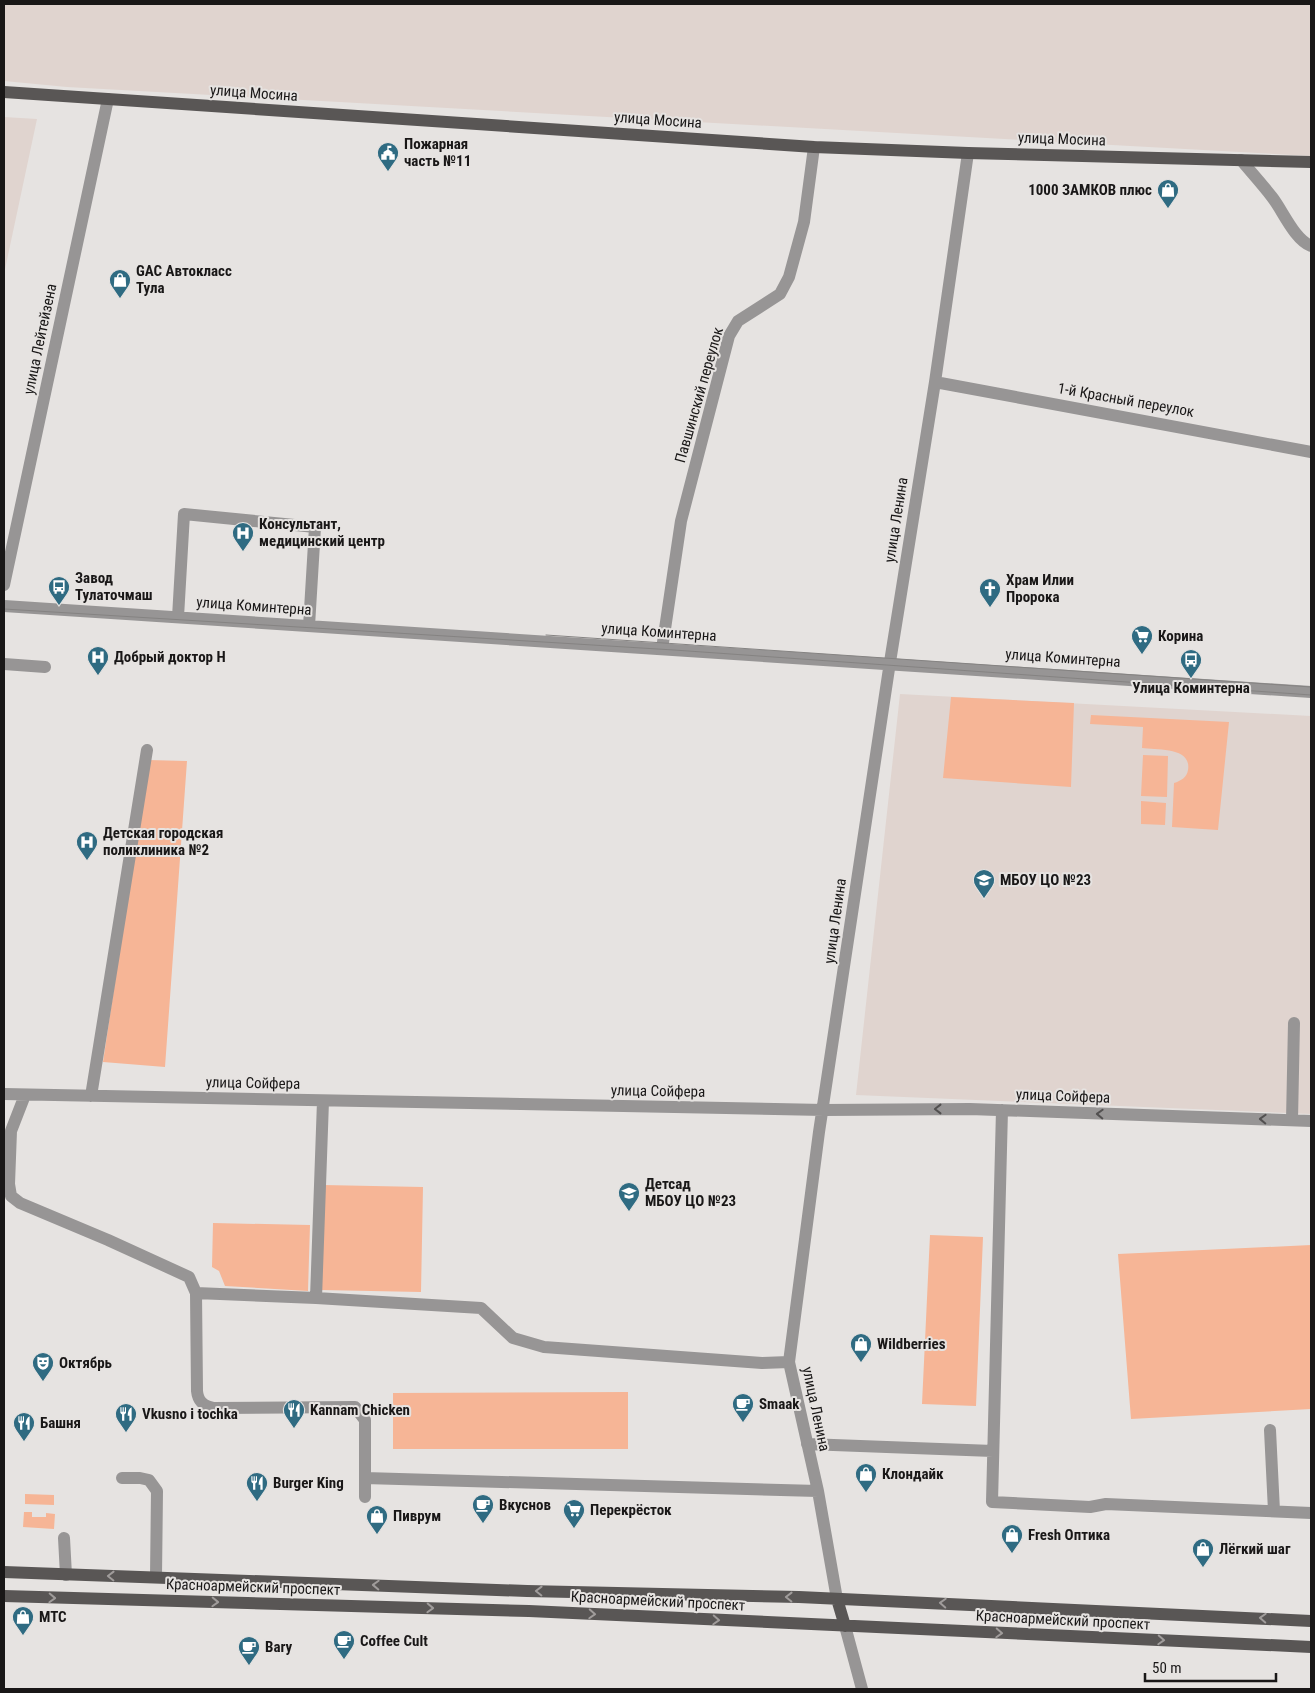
<svg xmlns="http://www.w3.org/2000/svg" width="1315" height="1693" font-family="'Roboto Condensed',sans-serif">
  <style>
    .built { fill: #e0d4cf }
    .green { fill: #f6b596 }
    .lines { fill: none; stroke-linecap: round; stroke-linejoin: round }
    .minor { stroke: #979595; stroke-width: 12 }
    .major { stroke: #595655; stroke-width: 12 }
    .tram { stroke: #858382; stroke-width: 1 }
    .oneway { stroke: #525050 }
    .oneway2 { stroke: #a09c9b }
    .labels { text-anchor: middle; stroke-width: 4; stroke-linejoin: round; paint-order: stroke }
    .street-label { font-size: 15px; fill: #191717; stroke: #e6e3e1 }
    .poi-label { font-size: 15px; font-weight: bold; fill: #191717; stroke: #e6e3e1; text-anchor: start }
  </style>
  <rect width="100%" height="100%" fill="#e6e3e1"/>
  <path class="built" d="M4 4H1311V156L67 87 4 81Z
    M4 117 37 119 4 274Z
    M900 694 1311 716V1114L856 1095Z"/>
  <path class="green" d="M951 697 1074 703 1071 787 943 778Z
    M1091 715 1229 722 1218 830 1172 827 1174 783C1181 781 1187 777 1188 770 1192 747 1157 750 1142 748L1143 727 1090 724Z
    M1143 755 1168 756 1167 797 1141 796Z
    M148 760 187 761 165 1067 103 1062Z
    M1141 801 1166 803 1165 825 1141 824Z
    M323 1185 423 1187 421 1292 321 1290Z
    M213 1223 310 1225 308 1291 225 1286 219 1271 212 1267Z
    M930 1235 983 1237 976 1406 922 1404Z
    M1311 1245V1409L1131 1419 1118 1254Z
    M628 1392V1449H393V1393Z
    M25 1494 54 1495V1505L25 1504Z
    M24 1512H32V1517H46V1513L55 1514 54 1529 23 1527Z"/>
  <g class="lines">
    <path class="minor" d="M1241 160C1251 172 1262 184 1272 197 1283 211 1294 239 1311 246
      M935 382 1311 452
      M4 585 108 99
      M4 606C440 634 876 661 1311 692
      M178 617 184 514 315 527 309 626
      M662 649 681 521 729 336 738 321 780 294 789 277 804 222 814 147
      M4 664 45 667
      M4 1094 824 1110 970 1109 1311 1121
      M25 1095 11 1131 9 1184 11 1196 20 1203 108 1240 189 1277 196 1293 197 1391C198 1401 203 1406 213 1408L355 1407 365 1420V1497
      M91 1096 147 750
      M1002 1110 992 1502 1090 1507 1106 1504 1311 1513
      M1292 1120 1294 1023
      M196 1293 316 1298 481 1308 513 1338 544 1347 762 1363 789 1362
      M316 1298 323 1101
      M1270 1430 1274 1511
      M807 1444 993 1451
      M122 1478H140L149 1480 157 1491 156 1577
      M365 1478 818 1491
      M64 1538 66 1575
      M837 1599 818 1491 789 1362 819 1132 890 662 935 382 968 153
      M845 1626 862 1689"/>
    <path class="major" d="M4 92 814 147 968 153 1311 162
      M4 1572 527 1591 799 1597 1311 1621
      M4 1596 529 1611 1311 1647
      M837 1599 845 1626"/>
    <path class="tram" d="M4 609 674 650 1311 695
      M546 635 1311 687"/>
  </g>
  <defs><path id="oneway-chevron" d="M-2-3.5L2.5 0L-2 3.5" fill="none" stroke-width="1.6" stroke-linecap="round" stroke-linejoin="round" transform="scale(1.25)"/></defs>
  <g class="oneway">
    <use href="#oneway-chevron" transform="translate(938 1109) rotate(-180)"/>
    <use href="#oneway-chevron" transform="translate(1100 1114) rotate(-178)"/>
    <use href="#oneway-chevron" transform="translate(1263 1119) rotate(-178)"/>
  </g>
  <g class="oneway2">
    <use href="#oneway-chevron" transform="translate(111 1576) rotate(-179)"/>
    <use href="#oneway-chevron" transform="translate(376 1585) rotate(-178)"/>
    <use href="#oneway-chevron" transform="translate(539 1591) rotate(-179)"/>
    <use href="#oneway-chevron" transform="translate(789 1597) rotate(-179)"/>
    <use href="#oneway-chevron" transform="translate(52 1598) rotate(2)"/>
    <use href="#oneway-chevron" transform="translate(215 1602) rotate(2)"/>
    <use href="#oneway-chevron" transform="translate(943 1603) rotate(-177)"/>
    <use href="#oneway-chevron" transform="translate(430 1608) rotate(2)"/>
    <use href="#oneway-chevron" transform="translate(592 1614) rotate(3)"/>
    <use href="#oneway-chevron" transform="translate(1263 1618) rotate(-177)"/>
    <use href="#oneway-chevron" transform="translate(716 1620) rotate(3)"/>
    <use href="#oneway-chevron" transform="translate(999 1633) rotate(3)"/>
    <use href="#oneway-chevron" transform="translate(1161 1640) rotate(3)"/>
  </g>
  <defs>
    <g id="civic-pin" transform="scale(1.125)"><path d="M0 17L-7.5 6A9.5 9.5 0 1 1 7.5 6Z" fill="#2f6b82" stroke="#e6e3e1"/><path d="M-.6-6.5H3V-4.5H.6V-3L4-1V1h2V6H-6V1h2V-1L-.6-3ZM-1.2 2.5V6h2.4V2.5Z" fill="#fff"/></g>
    <g id="shop-pin" transform="scale(1.125)"><path d="M0 17L-7.5 6A9.5 9.5 0 1 1 7.5 6Z" fill="#2f6b82" stroke="#e6e3e1"/><path d="M-5-2.5h2.3a2.7 3.5 0 0 1 5.4 0H5L5.5 6h-11ZM-1.5-2.5h3a1.5 2.3 0 0 0-3 0Z" fill="#fff"/></g>
    <g id="hospital-pin" transform="scale(1.125)"><path d="M0 17L-7.5 6A9.5 9.5 0 1 1 7.5 6Z" fill="#2f6b82" stroke="#e6e3e1"/><path d="M-5-5h3v3.5h4V-5h3V5h-3V1.5h-4V5h-3Z" fill="#fff"/></g>
    <g id="bus-pin" transform="scale(1.125)"><path d="M0 17L-7.5 6A9.5 9.5 0 1 1 7.5 6Z" fill="#2f6b82" stroke="#e6e3e1"/><path d="M-5-6H5V4H4V6H2V4H-2V6H-4V4H-5ZM-3.5-4V0h7V-4ZM-3.5 1.2v1.5H-2V1.2ZM2 1.2v1.5H3.5V1.2Z" fill="#fff"/></g>
    <g id="church-pin" transform="scale(1.125)"><path d="M0 17L-7.5 6A9.5 9.5 0 1 1 7.5 6Z" fill="#2f6b82" stroke="#e6e3e1"/><path d="M-1.2-6h2.4v3.5h3.3v2.4h-3.3V6h-2.4V-.1h-3.3v-2.4h3.3Z" fill="#fff"/></g>
    <g id="supermarket-pin" transform="scale(1.125)"><path d="M0 17L-7.5 6A9.5 9.5 0 1 1 7.5 6Z" fill="#2f6b82" stroke="#e6e3e1"/><path d="M-6-5.5h2.5l.6 2H6L4.5 2H-2.5L-4.4-4H-6ZM-1.5 3.2a1.3 1.3 0 1 0 .1 0ZM3 3.2a1.3 1.3 0 1 0 .1 0Z" fill="#fff"/></g>
    <g id="school-pin" transform="scale(1.125)"><path d="M0 17L-7.5 6A9.5 9.5 0 1 1 7.5 6Z" fill="#2f6b82" stroke="#e6e3e1"/><path d="M0-5L7-2L0 1L-7-2ZM-4 1L0 2.5L4 1V4Q0 6-4 4Z" fill="#fff"/></g>
    <g id="theatre-pin" transform="scale(1.125)"><path d="M0 17L-7.5 6A9.5 9.5 0 1 1 7.5 6Z" fill="#2f6b82" stroke="#e6e3e1"/><path d="M-5-5.5Q0-4 5-5.5V0Q5 5 0 6Q-5 5-5 0ZM-3.3-2.5H-1v1.5H-3.3ZM1-2.5H3.3v1.5H1ZM-2.8 1Q0 5.5 2.8 1Z" fill="#fff"/></g>
    <g id="cafe-pin" transform="scale(1.125)"><path d="M0 17L-7.5 6A9.5 9.5 0 1 1 7.5 6Z" fill="#2f6b82" stroke="#e6e3e1"/><path d="M-5.5-4.5H6V0H3Q3 3.5 0 3.5H-2.5Q-5.5 3.5-5.5 0ZM3-3.2v2h1.7v-2ZM-6 4.5H4V6H-6Z" fill="#fff"/></g>
    <g id="restaurant-pin" transform="scale(1.125)"><path d="M0 17L-7.5 6A9.5 9.5 0 1 1 7.5 6Z" fill="#2f6b82" stroke="#e6e3e1"/><path d="M-5-6h1v4h1v-4h1v4h1v-4h1v5L-1.5 .5V6h-2V.5L-5-1ZM5-6V6H3V1.5H1.5Q1.5-4 5-6Z" fill="#fff"/></g>
  </defs>
  <g fill-rule="evenodd">
    <use href="#civic-pin" x="388" y="153"/>
    <use href="#shop-pin" x="1168" y="190"/>
    <use href="#shop-pin" x="120" y="280"/>
    <use href="#hospital-pin" x="243" y="533"/>
    <use href="#bus-pin" x="59" y="587"/>
    <use href="#church-pin" x="990" y="589"/>
    <use href="#supermarket-pin" x="1142" y="636"/>
    <use href="#hospital-pin" x="98" y="657"/>
    <use href="#bus-pin" x="1191" y="660"/>
    <use href="#hospital-pin" x="87" y="842"/>
    <use href="#school-pin" x="984" y="880"/>
    <use href="#school-pin" x="629" y="1193"/>
    <use href="#shop-pin" x="861" y="1344"/>
    <use href="#theatre-pin" x="43" y="1363"/>
    <use href="#cafe-pin" x="743" y="1404"/>
    <use href="#restaurant-pin" x="294" y="1410"/>
    <use href="#restaurant-pin" x="126" y="1414"/>
    <use href="#restaurant-pin" x="24" y="1423"/>
    <use href="#shop-pin" x="866" y="1474"/>
    <use href="#restaurant-pin" x="257" y="1483"/>
    <use href="#cafe-pin" x="483" y="1505"/>
    <use href="#supermarket-pin" x="574" y="1510"/>
    <use href="#shop-pin" x="377" y="1516"/>
    <use href="#shop-pin" x="1012" y="1535"/>
    <use href="#shop-pin" x="1203" y="1549"/>
    <use href="#shop-pin" x="23" y="1617"/>
    <use href="#cafe-pin" x="344" y="1641"/>
    <use href="#cafe-pin" x="249" y="1647"/>
  </g>
  <g class="labels">
    <g class="street-label">
      <text transform="translate(254 93) rotate(4)" y="5">улица Мосина</text>
      <text transform="translate(658 120) rotate(4)" y="5">улица Мосина</text>
      <text transform="translate(1062 139) rotate(2)" y="5">улица Мосина</text>
      <text transform="translate(40 339) rotate(-78)" y="5">улица Лейтейзена</text>
      <text transform="translate(699 395) rotate(-74)" y="5">Павшинский переулок</text>
      <text transform="translate(1126 400) rotate(10)" y="5">1-й Красный переулок</text>
      <text transform="translate(896 520) rotate(-81)" y="5">улица Ленина</text>
      <text transform="translate(254 606) rotate(4)" y="5">улица Коминтерна</text>
      <text transform="translate(659 632) rotate(4)" y="5">улица Коминтерна</text>
      <text transform="translate(1063 658) rotate(4)" y="5">улица Коминтерна</text>
      <text transform="translate(835 921) rotate(-82)" y="5">улица Ленина</text>
      <text transform="translate(253 1083) rotate(1)" y="5">улица Сойфера</text>
      <text transform="translate(658 1091) rotate(1)" y="5">улица Сойфера</text>
      <text transform="translate(1063 1096) rotate(2)" y="5">улица Сойфера</text>
      <text transform="translate(816 1409) rotate(78)" y="5">улица Ленина</text>
      <text transform="translate(253 1587) rotate(2)" y="5">Красноармейский проспект</text>
      <text transform="translate(658 1601) rotate(3)" y="5">Красноармейский проспект</text>
      <text transform="translate(1063 1620) rotate(3)" y="5">Красноармейский проспект</text>
    </g>
    <g class="poi-label">
      <text x="404" y="149">Пожарная<tspan x="404" dy="17">часть №11</tspan></text>
      <text x="1152" y="195" text-anchor="end">1000 ЗАМКОВ плюс</text>
      <text x="136" y="276">GAC Автокласс<tspan x="136" dy="17">Тула</tspan></text>
      <text x="259" y="529">Консультант,<tspan x="259" dy="17">медицинский центр</tspan></text>
      <text x="75" y="583">Завод<tspan x="75" dy="17">Тулаточмаш</tspan></text>
      <text x="1006" y="585">Храм Илии<tspan x="1006" dy="17">Пророка</tspan></text>
      <text x="1158" y="641">Корина</text>
      <text x="114" y="662">Добрый доктор Н</text>
      <text x="1191" y="693" text-anchor="middle">Улица Коминтерна</text>
      <text x="103" y="838">Детская городская<tspan x="103" dy="17">поликлиника №2</tspan></text>
      <text x="1000" y="885">МБОУ ЦО №23</text>
      <text x="645" y="1189">Детсад<tspan x="645" dy="17">МБОУ ЦО №23</tspan></text>
      <text x="877" y="1349">Wildberries</text>
      <text x="59" y="1368">Октябрь</text>
      <text x="759" y="1409">Smaak</text>
      <text x="310" y="1415">Kannam Chicken</text>
      <text x="142" y="1419">Vkusno i tochka</text>
      <text x="40" y="1428">Башня</text>
      <text x="882" y="1479">Клондайк</text>
      <text x="273" y="1488">Burger King</text>
      <text x="499" y="1510">Вкуснов</text>
      <text x="590" y="1515">Перекрёсток</text>
      <text x="393" y="1521">Пиврум</text>
      <text x="1028" y="1540">Fresh Оптика</text>
      <text x="1219" y="1554">Лёгкий шаг</text>
      <text x="39" y="1622">МТС</text>
      <text x="360" y="1646">Coffee Cult</text>
      <text x="265" y="1652">Bary</text>
    </g>
  </g>
  <rect width="1315" height="1693" fill="none" stroke="#191717" stroke-width="10"/>
  <path d="M1145 1673v8h131v-8" fill="none" stroke="#191717" stroke-width="2.5"/>
  <text x="1152" y="1673" font-size="15" fill="#191717" stroke="#e6e3e1" stroke-width="4" paint-order="stroke">50 m</text>
</svg>
